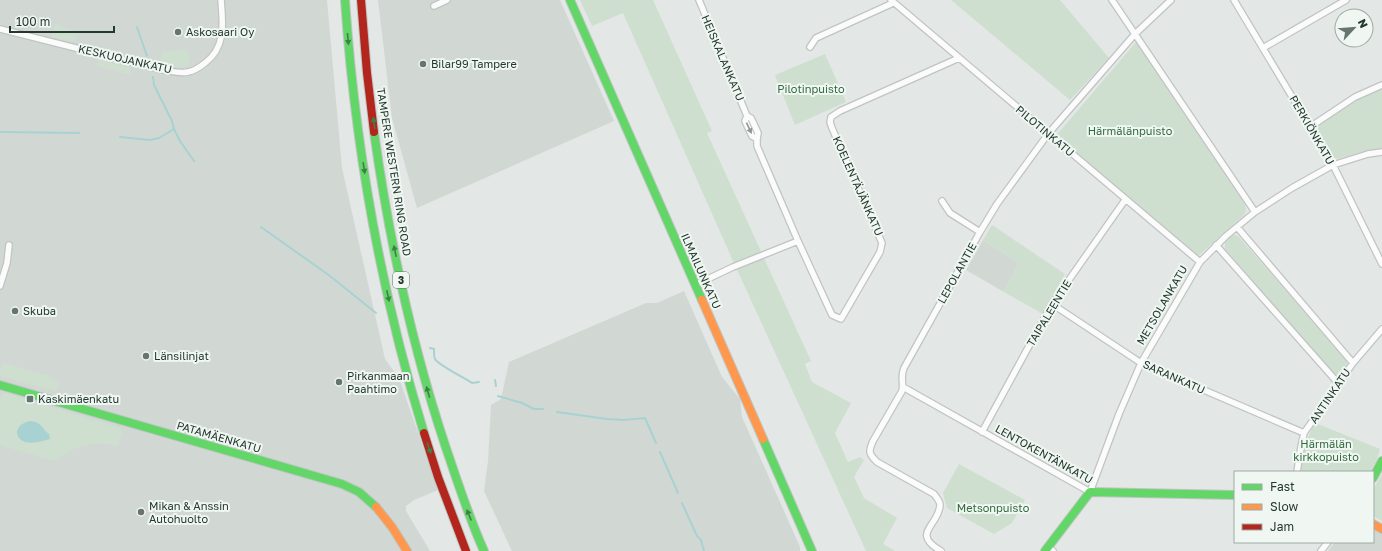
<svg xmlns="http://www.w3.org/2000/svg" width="1382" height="551" font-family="'Golos Text',sans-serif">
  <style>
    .built { fill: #d1d8d4 }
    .green { fill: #cedfd0 }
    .water { fill: #a8d2d1 }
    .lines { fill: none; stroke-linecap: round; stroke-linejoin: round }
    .stream { stroke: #a8d2d1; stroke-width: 2 }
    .street-casing { stroke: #c0c4c2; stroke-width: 8 }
    .fast-casing { stroke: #bfc5c2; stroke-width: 10 }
    .slow-casing { stroke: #bfc5c2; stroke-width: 10 }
    .jam-casing { stroke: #bfc5c2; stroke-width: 10 }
    .street { stroke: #fbfbfb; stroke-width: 5.5 }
    .fast { stroke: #63d668; stroke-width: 8 }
    .slow { stroke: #ff974d; stroke-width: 8 }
    .jam { stroke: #b3261e; stroke-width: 8 }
    .oneway { fill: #407f49 }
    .oneway2 { fill: #8f9a95 }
    .poi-dot { fill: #66756f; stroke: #f0f7f2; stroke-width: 1.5 }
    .labels { text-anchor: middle; stroke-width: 4; stroke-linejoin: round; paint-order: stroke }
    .shield { fill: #f0f7f2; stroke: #60716a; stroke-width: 1 }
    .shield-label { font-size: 10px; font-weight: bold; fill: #23382f }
    .poi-label { font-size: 11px; fill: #23382f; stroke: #f0f7f2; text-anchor: start }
    .street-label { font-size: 11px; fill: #23382f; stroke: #f0f7f2 }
    .park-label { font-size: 11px; fill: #326a3e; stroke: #f0f7f2 }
  </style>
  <rect width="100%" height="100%" fill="#e3e7e5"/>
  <path class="built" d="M0 0H327L342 168 385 359 399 378 438 490 414 500 406 506V511L430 551H0Z
    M378 0H560L614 121 417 208 392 118Z
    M983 240 1019 263 1004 292 966 270Z
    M684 291 722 377 740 399 742 417 800 547V551H512L484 491 488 461 491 405 501 399 509 362 646 303H657Z
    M1373 529 1382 534V551H1328L1335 542H1373Z"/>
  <path class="green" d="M580 0H653L712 131 707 133 811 361 805 364 812 382 851 403 835 433 848 462 860 457 864 460 854 477 864 498 897 518 883 544 895 551H866L733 261 623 13 592 26Z
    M951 0H1060L1109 58 1070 100Z
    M55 24 61 26V27L75 31 77 34 75 42 52 37Z
    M1136 42 1245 204 1246 210 1244 215 1197 257 1055 137Z
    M184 50 187 51 189 55V64L188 66 176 68 161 64 160 62 162 52Z
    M825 54 846 102 795 125 775 75Z
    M100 60 130 68 131 72 130 74H127L98 66 97 64Z
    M1382 87V150H1370L1336 159 1329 154 1314 126 1355 99Z
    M992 225 1065 274 1043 314 1004 292 1019 263 983 240Z
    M1233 235 1238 236 1347 359V364L1340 375 1333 374 1225 249V242Z
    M3 363 45 375H49V379L59 382 56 391 0 376V368L1 369Z
    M5 393 123 429 117 446C94 440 73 445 55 461L0 445V398Z
    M1315 423 1380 449 1377 459 1370 472H1300C1303 452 1305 441 1315 423Z
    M959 464 1025 500 1012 523 994 534 947 508 943 493Z
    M1382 474V521L1373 516V490Z"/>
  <path class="water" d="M30 421C42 422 41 428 49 434L50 439C43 441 33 444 25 442 19 440 14 433 19 427 21 424 26 422 30 421Z"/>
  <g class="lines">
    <path class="stream" d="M137 27 147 56
      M153 77 154 85 172 121 174 129 180 141 194 161
      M0 132 79 133
      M120 137 150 140 159 138 174 129
      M261 227 330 276 376 313
      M430 348 434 349C434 352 434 357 435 359 438 365 465 378 472 383L479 382
      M495 380 496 386
      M498 396 522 403 534 409H543
      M557 412 607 419 624 420 645 418 656 443
      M660 452 678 493
      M682 503 697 536 701 540 704 551"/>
    <g class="street-casing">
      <path id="street" d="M699 0 747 116 751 118 758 133 757 139V146L798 241 832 315 841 319 880 252 882 243 832 128 830 122 831 117 840 111 959 58
        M891 0 1200 262
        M1112 0 1255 212
        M1234 0 1333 165 1382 264
        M434 6 447 0
        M0 29 163 70C171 71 181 74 188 72 194 71 200 67 205 63 226 47 223 24 221 0
        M810 47 816 38 893 3
        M1263 48 1346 0
        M747 116 745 121 752 136 757 139
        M1310 127 1355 97 1382 85
        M942 201 950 213 980 232
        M1237 227 1353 363
        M1216 245 1338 383
        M695 285 733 267 798 241
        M0 286 7 263 9 245
        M1052 304 1141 363 1304 433
        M903 387 1090 492 1119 414 1141 363 1200 262 1226 236 1255 212 1292 188 1333 165 1368 154 1382 152
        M982 432 1052 304 1125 200
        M1297 472 1301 447 1304 433 1353 363 1382 329
        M1048 547 1053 551
        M941 551C910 533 939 526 940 505 940 501 936 497 934 494L877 462C869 454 868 452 873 441L902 391C904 383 900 377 904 368L980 232 997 204 1048 134 1135 34 1171 0
        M1321 551 1328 542"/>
    </g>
    <g class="fast-casing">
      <path id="fast" d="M345 0C355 146 381 293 424 433
        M570 0 702 300
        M374 132C389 239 412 346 446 448 458 483 469 518 484 551
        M0 385 342 484 359 492 376 507
        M763 439 812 551
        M1373 478 1382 461
        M1045 551 1090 492 1235 495"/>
    </g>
    <g class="slow-casing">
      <path id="slow" d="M702 300 763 439
        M376 507 392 527 407 551
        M1373 524 1382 529"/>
    </g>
    <g class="jam-casing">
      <path id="jam" d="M361 0 367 73 374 132
        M424 433 438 477 466 551"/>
    </g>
    <use href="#street" class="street"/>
    <use href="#fast" class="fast"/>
    <use href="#slow" class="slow"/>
    <use href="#jam" class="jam"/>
  </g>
  <defs><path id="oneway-solid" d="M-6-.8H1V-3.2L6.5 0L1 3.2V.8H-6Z"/></defs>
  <g class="oneway">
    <use href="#oneway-solid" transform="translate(348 39) rotate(85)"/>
    <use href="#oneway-solid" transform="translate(374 123) rotate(-98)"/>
    <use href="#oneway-solid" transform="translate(364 168) rotate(81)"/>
    <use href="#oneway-solid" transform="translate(395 251) rotate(-102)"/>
    <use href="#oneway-solid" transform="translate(388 296) rotate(78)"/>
    <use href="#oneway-solid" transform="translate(428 392) rotate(-106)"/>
    <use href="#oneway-solid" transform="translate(429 448) rotate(71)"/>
    <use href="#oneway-solid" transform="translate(469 515) rotate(-112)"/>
  </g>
  <use class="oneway2" href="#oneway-solid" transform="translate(749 128) rotate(65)"/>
  <g class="poi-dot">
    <circle cx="178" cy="32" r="4"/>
    <circle cx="423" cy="64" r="4"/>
    <circle cx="15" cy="311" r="4"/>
    <circle cx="146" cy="356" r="4"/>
    <circle cx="339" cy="382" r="4"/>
    <rect x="26" y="395" width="8" height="8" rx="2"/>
    <circle cx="141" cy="512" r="4"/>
  </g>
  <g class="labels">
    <rect class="shield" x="393" y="272" width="16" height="16" rx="3"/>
    <g class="shield-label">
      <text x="401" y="284">3</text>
    </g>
    <g class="poi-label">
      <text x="186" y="36">Askosaari Oy</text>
      <text x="431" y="68">Bilar99 Tampere</text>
      <text x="23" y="315">Skuba</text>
      <text x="154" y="360">Länsilinjat</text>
      <text x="347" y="380">Pirkanmaan<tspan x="347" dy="13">Paahtimo</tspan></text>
      <text x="38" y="403">Kaskimäenkatu</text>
      <text x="149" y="510">Mikan &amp; Anssin<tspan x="149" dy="13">Autohuolto</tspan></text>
    </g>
    <g class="street-label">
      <text transform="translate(723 58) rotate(67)" y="4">HEISKALANKATU</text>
      <text transform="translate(125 59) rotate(13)" y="4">KESKUOJANKATU</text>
      <text transform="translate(1312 130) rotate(60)" y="4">PERKIÖNKATU</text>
      <text transform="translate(1045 131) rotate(40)" y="4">PILOTINKATU</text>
      <text transform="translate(394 172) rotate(81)" y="4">TAMPERE WESTERN RING ROAD</text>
      <text transform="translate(858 186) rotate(66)" y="4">KOELENTÄJÄNKATU</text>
      <text transform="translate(701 271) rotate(66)" y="4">ILMAILUNKATU</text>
      <text transform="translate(957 273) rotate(-61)" y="4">LEPOLANTIE</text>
      <text transform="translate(1162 305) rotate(-60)" y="4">METSOLANKATU</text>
      <text transform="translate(1049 313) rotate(-59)" y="4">TAIPALEENTIE</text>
      <text transform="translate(1174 377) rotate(24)" y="4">SARANKATU</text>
      <text transform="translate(1330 396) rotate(-56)" y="4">ANTINKATU</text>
      <text transform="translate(219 437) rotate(16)" y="4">PATAMÄENKATU</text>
      <text transform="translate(1044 454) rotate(29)" y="4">LENTOKENTÄNKATU</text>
    </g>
    <g class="park-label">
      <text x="811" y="93">Pilotinpuisto</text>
      <text x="1130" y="135">Härmälänpuisto</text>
      <text x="1326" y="448">Härmälän<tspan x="1326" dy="13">kirkkopuisto</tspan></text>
      <text x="993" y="512">Metsonpuisto</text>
    </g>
  </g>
  <rect x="1234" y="471" width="140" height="72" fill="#f0f7f2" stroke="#9eaba4"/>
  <rect x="1242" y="484" width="20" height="6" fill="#63d668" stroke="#9eaba4"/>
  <text x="1270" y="491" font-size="12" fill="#23382f">Fast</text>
  <rect x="1242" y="504" width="20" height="6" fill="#ff974d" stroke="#9eaba4"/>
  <text x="1270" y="511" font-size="12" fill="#23382f">Slow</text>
  <rect x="1242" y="524" width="20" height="6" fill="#b3261e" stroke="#9eaba4"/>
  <text x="1270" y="531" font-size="12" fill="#23382f">Jam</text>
  <g transform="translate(1354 28) rotate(64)"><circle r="19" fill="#f0f7f2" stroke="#9eaba4"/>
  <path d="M0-3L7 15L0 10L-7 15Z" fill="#66756f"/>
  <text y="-6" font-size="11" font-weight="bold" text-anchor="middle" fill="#23382f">N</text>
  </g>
  <path d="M10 26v6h104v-6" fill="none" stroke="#23382f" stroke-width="2"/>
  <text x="16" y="26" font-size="12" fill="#23382f" stroke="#f0f7f2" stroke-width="3" paint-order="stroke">100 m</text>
</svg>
